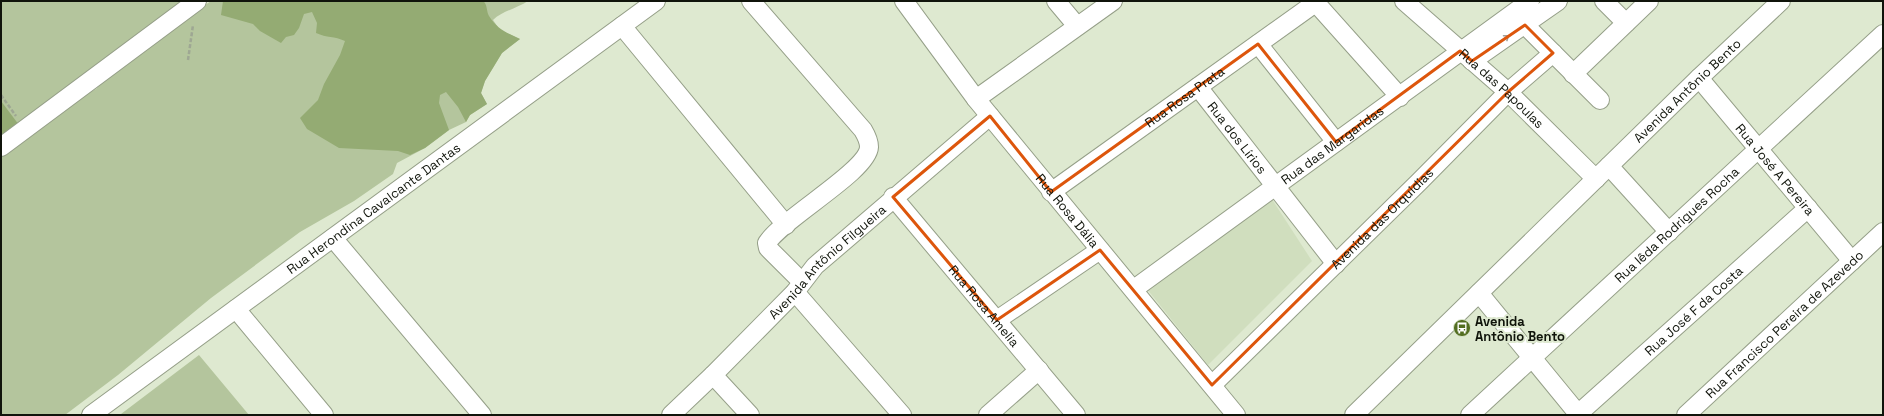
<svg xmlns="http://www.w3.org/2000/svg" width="1884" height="416" font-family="'Space Grotesk',sans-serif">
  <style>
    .built { fill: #d0debe }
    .green { fill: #b4c59d }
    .forest { fill: #94ab73 }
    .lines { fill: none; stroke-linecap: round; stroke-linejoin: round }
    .minor-casing { stroke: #959f88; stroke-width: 20 }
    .path { stroke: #9ea793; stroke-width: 2.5; stroke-dasharray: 4 2; stroke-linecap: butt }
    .minor { stroke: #fff; stroke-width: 18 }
    .oneway { stroke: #9fa19d }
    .marked { fill: none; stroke: #dd560c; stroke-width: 3; stroke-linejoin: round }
    .labels { text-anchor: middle; stroke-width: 4; stroke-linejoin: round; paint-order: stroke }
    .street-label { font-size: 13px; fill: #10140b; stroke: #dee9d0 }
    .poi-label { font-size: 13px; font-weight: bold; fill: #10140b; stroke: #dee9d0; text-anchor: start }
  </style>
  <rect width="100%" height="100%" fill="#dee9d0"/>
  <path class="built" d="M1266 190 1312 261 1208 365 1147 289Z"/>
  <path class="green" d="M1 1H193L1 138Z
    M211 1H528C518 8 502 11 493 20L500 30 520 39 502 53 485 81 481 93 487 104 470 115 466 122 449 130 425 148 397 163 393 174 354 201 300 232 211 298 118 375 65 415H1V152L61 108 96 89 126 58Z
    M199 355 249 415H122L121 414Z"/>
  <path class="forest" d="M223 1H483C488 5 486 11 489 16 497 29 507 33 520 39L502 53 485 81 481 93 487 104 470 115 466 122 458 107 446 92 440 95 439 103 449 130 425 148 410 155 398 151 339 148 307 129 300 118 318 100 324 84 340 55 345 41C334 36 327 38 316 33L317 23 312 12 304 14 299 28 294 35 286 37 281 43 260 31 253 24 221 15Z
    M1 101 19 125 1 138Z"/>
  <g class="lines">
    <g class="minor-casing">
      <g id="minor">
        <path d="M751 1 863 130C866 135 869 141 869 147 868 171 783 218 767 243L768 248 801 281"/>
        <path id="s1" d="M904 1 976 99 1236 415"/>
        <path d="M1056 1 1077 26"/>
        <path id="s2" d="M1404 1 1508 92 1596 179"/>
        <path d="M1604 1 1626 23"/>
        <path d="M1316 3 1400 97"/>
        <path d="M1525 25 1600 100"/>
        <path d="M622 26 786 225"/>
        <path d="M1258 44 1336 142"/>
        <path d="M1472 61 1558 1"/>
        <path d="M1573 74 1649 1"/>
        <path id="s3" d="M1699 78 1852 261"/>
        <path id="s4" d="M1198 87 1336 264"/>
        <path d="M976 99 1113 1"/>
        <path d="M1 147 197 1"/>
        <path d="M1609 166 1669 232"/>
        <path id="s5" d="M1051 192 1318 1"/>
        <path id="s6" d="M893 197 1076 415"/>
        <path d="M333 238 482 415"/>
        <path id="s7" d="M1134 289 1530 1"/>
        <path d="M795 292 902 415"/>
        <path d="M1479 293 1579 415"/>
        <path d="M236 309 324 415"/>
        <path d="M997 320 1100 250"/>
        <path d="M713 375 750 415"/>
        <path id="s8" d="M1212 385 1419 182 1508 92 1553 53"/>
        <path id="s9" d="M1578 414 1808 208"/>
        <path id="s10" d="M91 415 656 1"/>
        <path id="s11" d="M671 415 713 375 795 292 815 266 990 116"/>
        <path d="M988 415 1039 370"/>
        <path id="s12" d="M1354 415 1699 78 1781 1"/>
        <path id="s13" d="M1470 415 1883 34"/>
        <path id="s14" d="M1686 415 1883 232"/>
      </g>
    </g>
    <path class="path" d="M188 60 193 25
      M1 95 16 116"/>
    <use href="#minor" class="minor"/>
  </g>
  <defs><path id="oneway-shaft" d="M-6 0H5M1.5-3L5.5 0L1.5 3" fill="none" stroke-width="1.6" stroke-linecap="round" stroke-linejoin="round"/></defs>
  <use class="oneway" href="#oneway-shaft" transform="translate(1504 39) rotate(-35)"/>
  <path class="marked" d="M1525 25 1553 53 1508 92 1212 385 1100 250 997 320 893 197 990 116 1051 192 1258 44 1336 142 1460 51 1472 61Z"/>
  <defs>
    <g id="bus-disc" transform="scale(0.9)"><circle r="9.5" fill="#536e21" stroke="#dee9d0"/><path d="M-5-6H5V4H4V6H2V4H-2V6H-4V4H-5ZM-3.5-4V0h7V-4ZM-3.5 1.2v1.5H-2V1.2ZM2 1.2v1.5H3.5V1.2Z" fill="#fff"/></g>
  </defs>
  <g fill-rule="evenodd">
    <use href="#bus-disc" x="1462" y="328"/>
  </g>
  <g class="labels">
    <g class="street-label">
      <text dy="5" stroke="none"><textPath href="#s2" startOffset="131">Rua das Papoulas</textPath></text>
      <text dy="5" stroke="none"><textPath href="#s12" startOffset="465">Avenida Antônio Bento</textPath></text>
      <text dy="5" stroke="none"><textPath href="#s5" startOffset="164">Rua Rosa Prata</textPath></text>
      <text dy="5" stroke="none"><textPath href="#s4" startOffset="64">Rua dos Lírios</textPath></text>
      <text dy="5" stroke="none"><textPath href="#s7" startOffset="245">Rua das Margaridas</textPath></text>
      <text dy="5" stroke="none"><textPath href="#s3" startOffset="119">Rua José A Pereira</textPath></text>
      <text dy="5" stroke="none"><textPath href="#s10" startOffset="350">Rua Herondina Cavalcante Dantas</textPath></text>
      <text dy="5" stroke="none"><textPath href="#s1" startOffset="266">Rua Rosa Dália</textPath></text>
      <text dy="5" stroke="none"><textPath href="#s8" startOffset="238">Avenida das Orquidias</textPath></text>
      <text dy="5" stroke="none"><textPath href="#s13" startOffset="281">Rua Iêda Rodrigues Rocha</textPath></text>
      <text dy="5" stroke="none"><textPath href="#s11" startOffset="219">Avenida Antônio Filgueira</textPath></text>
      <text dy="5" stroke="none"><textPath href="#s6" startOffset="142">Rua Rosa Amelia</textPath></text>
      <text dy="5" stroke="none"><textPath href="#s9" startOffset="155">Rua José F da Costa</textPath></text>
      <text dy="5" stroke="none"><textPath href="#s14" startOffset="134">Rua Francisco Pereira de Azevedo</textPath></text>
    </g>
    <g class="poi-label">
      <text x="1475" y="326">Avenida<tspan x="1475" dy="15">Antônio Bento</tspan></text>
    </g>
  </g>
  <rect width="1884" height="416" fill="none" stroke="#10140b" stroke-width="4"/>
</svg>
